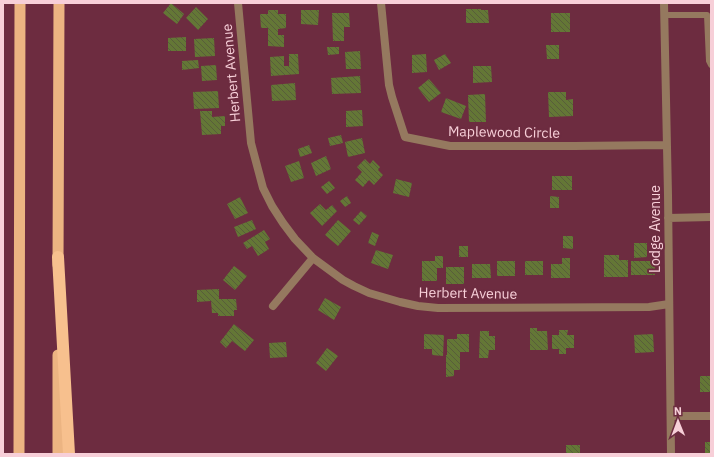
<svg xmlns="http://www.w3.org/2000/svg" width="714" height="457" font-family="'IBM Plex Sans',sans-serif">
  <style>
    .building { fill: url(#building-back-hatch) }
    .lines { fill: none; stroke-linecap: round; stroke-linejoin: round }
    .service { stroke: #95795f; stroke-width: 6 }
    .minor { stroke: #95795f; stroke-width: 8 }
    .trunk { stroke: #ecb482; stroke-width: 11 }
    .motorway { stroke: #f7c08e; stroke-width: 12 }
    .labels { text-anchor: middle; stroke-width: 4; stroke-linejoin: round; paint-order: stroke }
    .street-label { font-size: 14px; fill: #f7cfd8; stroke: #6d2c40 }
  </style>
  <defs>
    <pattern id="building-back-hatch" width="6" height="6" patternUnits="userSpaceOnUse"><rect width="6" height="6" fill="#647736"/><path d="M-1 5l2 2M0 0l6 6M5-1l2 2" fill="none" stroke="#585d3b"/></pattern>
  </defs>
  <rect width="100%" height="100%" fill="#6d2c40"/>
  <path class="building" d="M171 3 184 14 177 24 163 13Z
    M196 7 208 19 198 30 186 18Z
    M466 9H481V10H488L489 23H466Z
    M268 10H278V14H286V28L278 29V35H284V47L268 46V28H261L260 14H268Z
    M301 10H319L318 25 301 24Z
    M332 13H349L350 27H344V41H333Z
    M551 13H570V32H551Z
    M186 37V51H168V38Z
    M214 38 215 56 195 57 194 39Z
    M546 45H559V59H547Z
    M327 47H339V54L328 55Z
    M360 51 361 69H346L345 52Z
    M289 54H298L299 74 271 76 270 57 284 56V66H289Z
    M426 54 427 72 412 73V55Z
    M445 54 451 63 439 70 434 60Z
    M198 60 199 68 182 70V61Z
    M216 65 217 80 202 81 201 66Z
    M473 66H491L492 82 473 83Z
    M360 76 361 93 332 94 331 78Z
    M429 79 441 93 429 102 418 88Z
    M295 83 296 100 272 101 271 85Z
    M218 91 219 108 194 109 193 92Z
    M548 92H566V100L573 99V116L549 117Z
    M485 94 486 122H469L468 95Z
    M446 98 466 106 461 119 441 112Z
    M362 110 363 126 346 127V111Z
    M200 111H212V117L225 116V126H221V134L202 135Z
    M341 135 343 143 330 146 328 138Z
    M362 138 365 153 348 157 345 142Z
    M309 145 312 153 300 157 298 149Z
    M326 156 331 169 316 176 311 163Z
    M365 159 370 164 373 160 380 167 378 170 383 175 374 185 369 180 363 187 355 180 362 172 357 167Z
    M299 161 304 178 291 182 285 166Z
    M552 176H572V190H552Z
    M396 179 412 183 409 197 393 193Z
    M329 181 335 188 327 194 321 187Z
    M347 196 351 203 345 207 340 201Z
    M550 196 559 197V208H550Z
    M240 197 248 213 235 219 227 204Z
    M320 204 326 210 332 205 337 211 322 226 310 213Z
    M361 211 367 216 359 225 353 220Z
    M252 220 256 229 238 237 234 227Z
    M338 220 351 231 338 246 325 235Z
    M264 230 270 239 265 242 269 249 258 256 252 246 247 249 243 243Z
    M372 232 379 235 375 246 368 243Z
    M563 236H573V249L563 248Z
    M634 243H647V257L634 258Z
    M459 246H468V257H459Z
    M376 250 393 255 388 269 371 263Z
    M604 255H619V260H628V277H604Z
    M435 256H443V268H437V281H422V261H435Z
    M562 258H570V278H551V264H562Z
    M497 261H515V276H497Z
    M525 261H543V275H525Z
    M631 261H655V275H631Z
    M472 264H490L491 278H472Z
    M234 266 247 276 235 290 223 280Z
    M446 267H464V284H446Z
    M219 289V299H236L237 310H234V316H218V313H212L211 301 197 302V290Z
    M325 298 341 307 334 320 318 310Z
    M234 324 254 340 245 351 232 341 226 348 220 342Z
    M530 328H537V331H547L548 350H530Z
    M559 330H568L567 335H574V348H566V354H559V349H552V335H559Z
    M480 331H489V336H495V350H489L488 358H479Z
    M424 334 444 335 443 356 432 355V349H424Z
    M457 334H469V352H460V370H454V376L446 377V355H447V339H457Z
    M653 334 654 352 635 353 634 335Z
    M286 342 287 357 270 358 269 343Z
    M327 348 338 356 326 371 316 363Z
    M700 376H711V392H700Z
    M705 442H711V454H705Z
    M566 445H580V454H566Z"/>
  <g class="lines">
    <path class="service" d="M664 15H707L709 61 711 65"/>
    <path class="minor" d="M238 3 251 143 263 188 272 206 283 223 295 239 313 258 343 280 354 286 369 293 400 302 418 306 438 308 649 307 669 304
      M381 3 389 85 392 97 405 137 450 146H574L667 145
      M664 3 668 195 671 454
      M668 218 711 217
      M273 306 313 258
      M671 416H711"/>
    <path class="trunk" d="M58 265 59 3
      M19 454 20 3
      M58 454V355"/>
    <path class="motorway" d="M58 257 69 454"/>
  </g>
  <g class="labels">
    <g class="street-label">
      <text transform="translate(231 73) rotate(-95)" y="5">Herbert Avenue</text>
      <text transform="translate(504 132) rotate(1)" y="5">Maplewood Circle</text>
      <text transform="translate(655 229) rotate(-90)" y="5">Lodge Avenue</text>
      <text transform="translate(468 293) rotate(1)" y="5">Herbert Avenue</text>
    </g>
  </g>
  <rect width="714" height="457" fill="none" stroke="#f7cfd8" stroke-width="8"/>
  <g transform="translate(678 421) rotate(359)" stroke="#6d2c40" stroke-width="3" paint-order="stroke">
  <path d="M0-3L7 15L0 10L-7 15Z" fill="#f7cfd8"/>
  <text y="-6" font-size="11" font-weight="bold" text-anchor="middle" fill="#f7cfd8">N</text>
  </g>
</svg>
